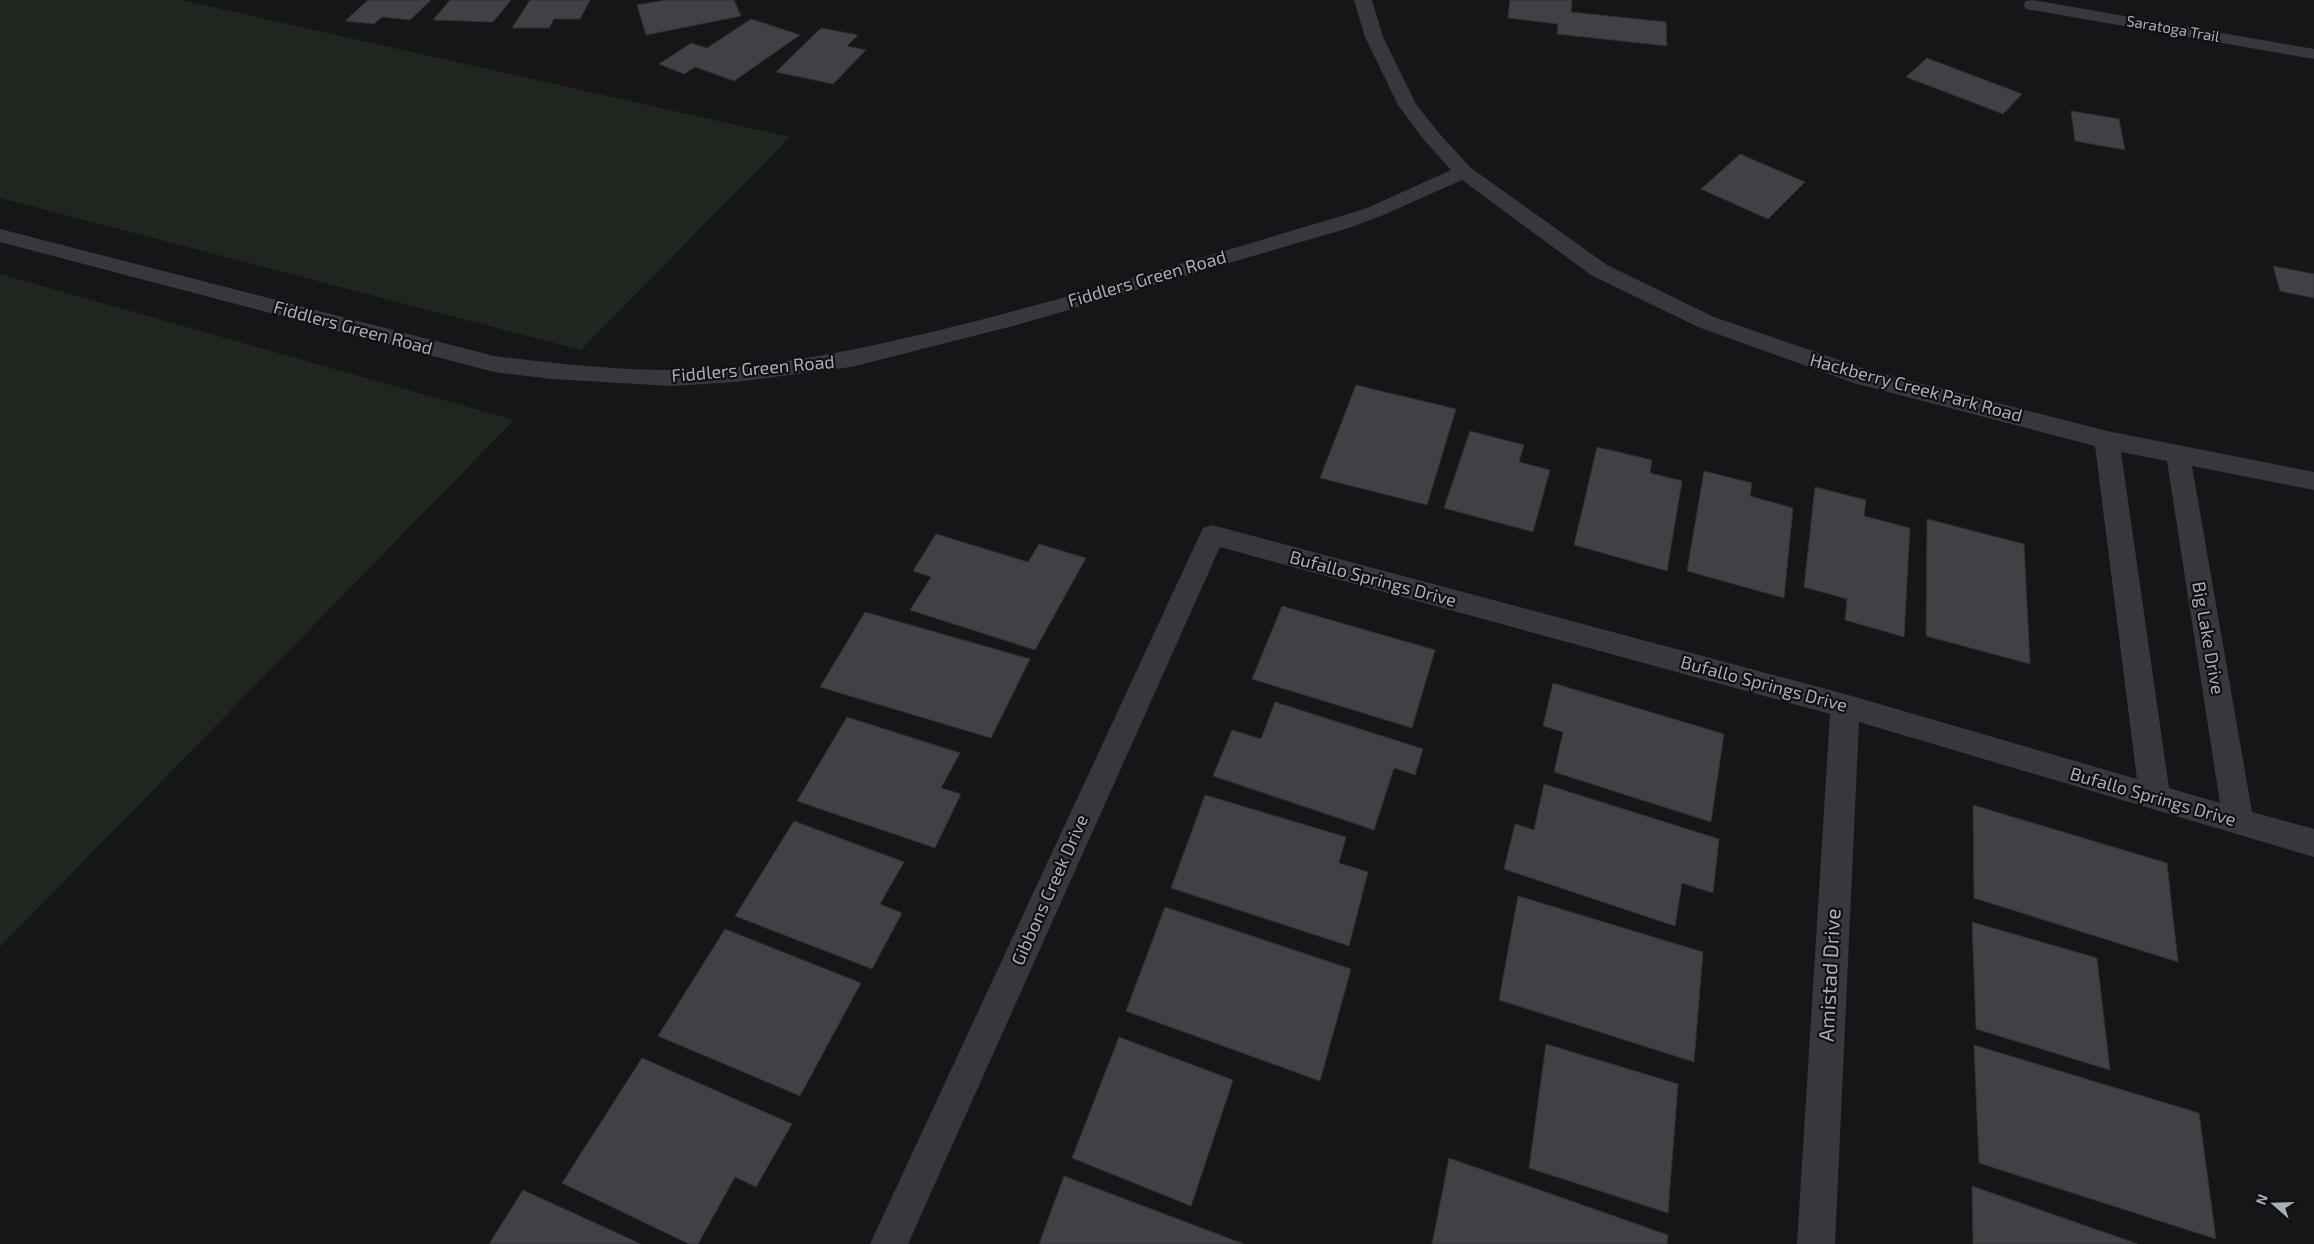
<svg xmlns="http://www.w3.org/2000/svg" width="2314" height="1244" font-family="'Exo 2',sans-serif">
  <style>
    .green { fill: #1e261f }
    .building { fill: #404145; stroke: #303034 }
    .lines { fill: none; stroke-linecap: round; stroke-linejoin: round }
    .minor { fill: #37383d; fill-rule: evenodd }
    .labels { text-anchor: middle; stroke-width: 4.5; stroke-linejoin: round; paint-order: stroke }
    .far-street-label { font-size: 15px; fill: #a8adb8; stroke: #111113 }
    .street-label { font-size: 18px; fill: #a8adb8; stroke: #111113 }
    .near-street-label { font-size: 21px; fill: #a8adb8; stroke: #111113 }
  </style>
  <rect width="100%" height="100%" fill="#161618"/>
  <path class="green" d="M0 0H181L790 137 581 350 0 198Z
    M0 274 514 420 0 947Z"/>
  <path class="building" d="M368 0H431L410 20 382 17 374 24 345 21Z
    M450 0H511L493 22 433 20Z
    M530 0H590L580 19H554L549 28H512Z
    M666 0H734L741 16 646 35 637 5Z
    M1510 0H1572L1571 12 1666 22 1667 46 1557 34 1558 24 1508 18Z
    M751 19 800 35 734 81 695 67 684 74 659 64 691 43 707 48Z
    M821 28 858 35 847 46 866 50 833 84 776 72Z
    M1927 58 2022 94 2003 114 1906 77Z
    M2071 111 2119 119 2125 150 2075 141Z
    M1740 154 1805 182 1768 219 1701 189Z
    M2273 266 2314 274V298L2280 291Z
    M1356 385 1456 409 1427 505 1320 478Z
    M1470 431 1524 445 1519 462 1550 470 1533 532 1444 508Z
    M1597 447 1652 460 1650 473 1682 481 1667 571 1574 545Z
    M1704 471 1752 483 1750 496 1793 508 1784 598 1687 571Z
    M1815 487 1866 500 1864 516 1910 528 1904 637 1845 620 1847 599 1804 587Z
    M1927 519 2024 544 2030 664 1926 636Z
    M936 534 1028 562 1039 544 1086 558 1035 650 910 610 931 577 913 571Z
    M1282 606 1435 650 1412 728 1252 679Z
    M865 612 1030 659 991 738 820 687Z
    M1553 683 1724 734 1711 822 1554 772 1563 732 1543 726Z
    M1275 702 1423 749 1415 775 1394 768 1374 830 1213 776 1232 730 1261 739Z
    M847 717 960 753 941 788 961 794 935 848 797 801Z
    M1544 784 1719 839 1713 893 1682 883 1675 926 1504 869 1515 824 1534 830Z
    M1205 795 1346 837 1339 863 1368 872 1349 946 1171 888Z
    M1973 805 2167 863 2178 962 1974 898Z
    M794 821 904 862 880 904 902 913 872 969 735 916Z
    M1518 896 1703 952 1694 1062 1499 1000Z
    M1165 907 1351 969 1320 1081 1126 1011Z
    M1972 922 2097 958 2110 1070 1976 1029Z
    M725 929 861 983 800 1096 658 1036Z
    M1119 1037 1233 1080 1191 1206 1072 1158Z
    M1546 1044 1678 1084 1668 1213 1529 1168Z
    M1974 1045 2199 1113 2216 1239 1979 1163Z
    M642 1058 792 1124 756 1187 735 1177 698 1244H689L562 1183Z
    M1449 1158 1668 1235 1667 1244H1432Z
    M1064 1176 1244 1244H1039Z
    M1972 1186 2138 1244H1973Z
    M523 1190 641 1244H489Z"/>
  <g class="lines">
    <path class="minor" d="M1354 0H1372L1383 37 1416 104 1438 132 1471 168 1607 265 1714 317 1868 370 2107 431 2314 472V490L2192 466 2252 812 2314 829V857L1859 722 1835 1244H1797L1830 714 1220 547 908 1244H870L1203 528 1212 525 1845 694 2137 779 2095 446 1854 383 1698 327 1591 275 1462 180 1381 216 1349 228 1013 326 851 367 736 382 671 386 552 379 494 372 0 242V229L494 356C552 363 612 370 671 370 764 370 858 350 948 328 1078 296 1206 256 1335 218L1367 208 1451 170 1424 140 1398 105 1365 37ZM2121 452 2167 461 2220 803 2169 788Z
      M2033 0 2314 49V59L2026 9 2023 5 2026 1Z"/>
  </g>
  <g class="labels">
    <g class="far-street-label">
      <text transform="translate(2173 29) rotate(10)" y="5">Saratoga Trail</text>
    </g>
    <g class="street-label">
      <text transform="translate(1147 279) rotate(-16)" y="6">Fiddlers Green Road</text>
      <text transform="translate(353 328) rotate(15)" y="6">Fiddlers Green Road</text>
      <text transform="translate(753 369) rotate(-5)" y="6">Fiddlers Green Road</text>
      <text transform="translate(1916 388) rotate(15)" y="6">Hackberry Creek Park Road</text>
      <text transform="translate(1373 579) rotate(15)" y="6">Bufallo Springs Drive</text>
      <text transform="translate(2208 638) rotate(80)" y="6">Big Lake Drive</text>
      <text transform="translate(1764 684) rotate(15)" y="6">Bufallo Springs Drive</text>
      <text transform="translate(2153 797) rotate(16)" y="6">Bufallo Springs Drive</text>
      <text transform="translate(1050 890) rotate(-66)" y="6">Gibbons Creek Drive</text>
    </g>
    <g class="near-street-label">
      <text transform="translate(1830 975) rotate(-87)" y="7">Amistad Drive</text>
    </g>
  </g>
  <g transform="translate(2274 1204) rotate(290)" stroke="#111113" stroke-width="4" paint-order="stroke">
  <path d="M0-4L9 19L0 12L-9 19Z" fill="#a8adb8"/>
  <text y="-8" font-size="14" font-weight="bold" text-anchor="middle" fill="#a8adb8">N</text>
  </g>
</svg>
